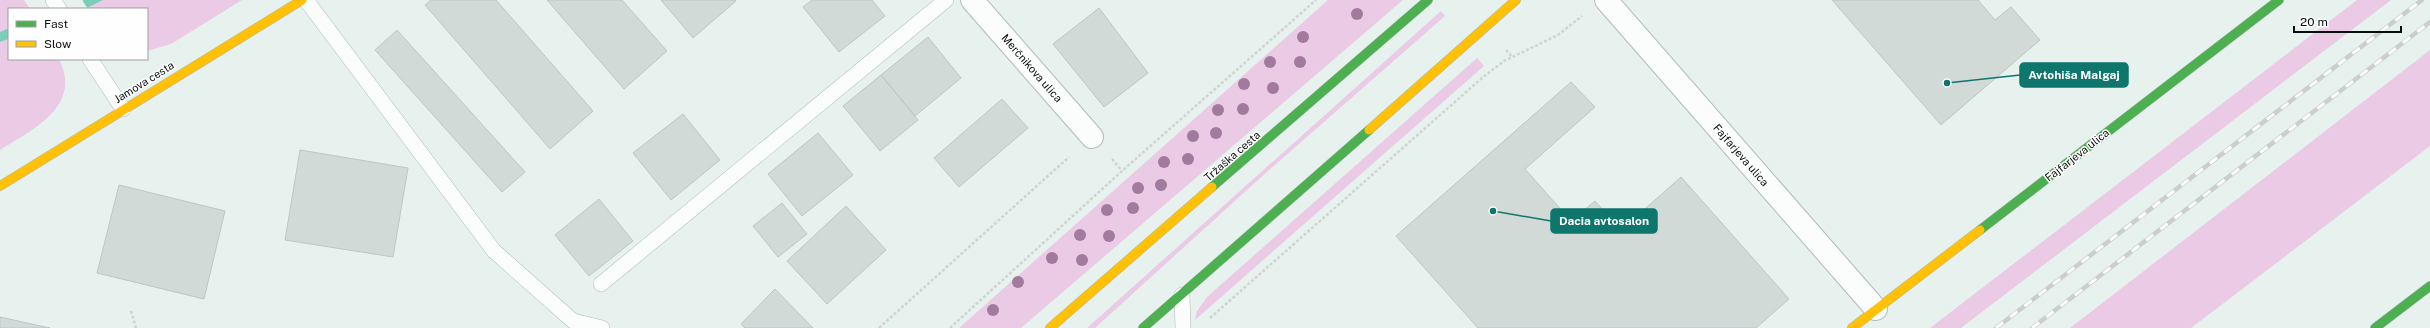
<svg xmlns="http://www.w3.org/2000/svg" width="2430" height="328" font-family="'Public Sans',sans-serif">
  <style>
    .green { fill: #eacae4 }
    .water { fill: #7dceb9 }
    .pier { fill: #e7f2ef }
    .building { fill: #d2dad8; stroke: #bdc6c4 }
    .lines { fill: none; stroke-linecap: round; stroke-linejoin: round }
    .lane-casing { stroke: #b2bab8; stroke-width: 16 }
    .street-casing { stroke: #b2bab8; stroke-width: 24 }
    .fast-casing { stroke: #b2bab8; stroke-width: 10 }
    .slow-casing { stroke: #b2bab8; stroke-width: 10 }
    .path { stroke: #d1d3d3; stroke-width: 2.5; stroke-dasharray: 3 2; stroke-linecap: butt }
    .lane { stroke: #fbfdfd; stroke-width: 15 }
    .street { stroke: #fbfdfd; stroke-width: 22 }
    .fast { stroke: #4caf50; stroke-width: 9 }
    .slow { stroke: #ffc107; stroke-width: 9 }
    .rail-casing { stroke: #cccece; stroke-width: 4.5 }
    .rail { stroke: #fefefe; stroke-width: 3; stroke-dasharray: 9; stroke-linecap: butt }
    .tree { fill: #a27a9e }
    .labels { text-anchor: middle; stroke-width: 3; stroke-linejoin: round; paint-order: stroke }
    .street-label { font-size: 11px; fill: #090f0d; stroke: #fefefe }
    .leader { fill: none; stroke: #0f766e; stroke-width: 1.5 }
    .callout-dot { fill: #0f766e; stroke: #fefefe; stroke-width: 1.5 }
    .callout { fill: #0f766e; stroke: #0f766e; stroke-width: 1.5 }
    .callout-label { font-size: 12px; text-anchor: middle; font-weight: bold; fill: #fff }
  </style>
  <rect width="100%" height="100%" fill="#e7f2ef"/>
  <path class="green" d="M0 0H24L30 9H9V28L0 32Z
    M103 0H242L171 44 147 51V9L87 8Z
    M1328 0H1403L1021 328H959Z
    M2357 0H2391L1961 328H1930Z
    M1441 11 1445 16 1259 179 1095 328H1087Z
    M9 39V59H59C83 106 33 129 0 150V42Z
    M2430 50V146L2191 328H2070Z
    M1477 58 1484 66 1195 320 1197 311 1207 297Z"/>
  <path class="water" d="M84 0H103L85 9H61Z
    M9 28V39L0 42V32Z"/>
  <path class="pier" d="M79 0H82L88 9H59Z"/>
  <path class="building" d="M431 0H496L593 111 550 149 425 5Z
    M547 0H622L667 51 624 89Z
    M661 0H735L736 1 693 38Z
    M812 0H872L885 16 839 52 803 7Z
    M1832 0H1978L1995 20 2011 7 2040 40 1941 125Z
    M1099 8 1148 73 1104 107 1053 44Z
    M397 30 525 172 502 192 375 50Z
    M928 37 961 78 915 116 881 75Z
    M881 75 918 120 880 151 843 106Z
    M1571 82 1595 107 1525 169 1571 221 1595 201 1621 230 1681 177 1789 299 1756 328H1478L1396 236Z
    M1002 99 1028 128 959 187 934 158Z
    M683 114 720 160 671 200 633 153Z
    M818 133 853 175 802 216 768 174Z
    M300 150 408 168 393 257 285 240Z
    M119 185 225 211 204 299 97 273Z
    M599 199 633 241 589 276 555 235Z
    M782 203 807 234 778 257 753 226Z
    M846 206 886 250 827 304 787 261Z
    M775 289 813 328H745L741 324Z
    M0 317 50 328H0Z"/>
  <g class="lines">
    <g class="lane-casing">
      <path id="lane" d="M53 0 59 9
        M306 0 494 251 573 321 602 328
        M90 59 123 109
        M601 284 946 0
        M1182 295 1183 328"/>
    </g>
    <g class="street-casing">
      <path id="street" d="M972 0 1092 137
        M1606 0 1876 309"/>
    </g>
    <g class="fast-casing">
      <path id="fast" d="M1212 187 1428 0
        M1980 230 2279 0
        M1143 328 1369 130
        M2375 328 2430 286"/>
    </g>
    <g class="slow-casing">
      <path id="slow" d="M1369 130 1516 0
        M0 186 302 0
        M1050 328 1212 187
        M1852 328 1980 230"/>
    </g>
    <path class="path" d="M1506 50 1512 57
      M1112 159 1122 171
      M131 311 136 328
      M1210 318 1482 78 1504 61 1558 35 1582 16
      M879 328 1069 157
      M950 328 1122 171 1316 0"/>
    <use href="#lane" class="lane"/>
    <use href="#street" class="street"/>
    <use href="#fast" class="fast"/>
    <use href="#slow" class="slow"/>
    <g class="rail-casing">
      <path id="rail" d="M1996 328 2422 0
        M2032 328 2430 22"/>
    </g>
    <use href="#rail" class="rail"/>
  </g>
  <g class="tree">
    <circle cx="1357" cy="14" r="6"/>
    <circle cx="1303" cy="37" r="6"/>
    <circle cx="1270" cy="62" r="6"/>
    <circle cx="1300" cy="62" r="6"/>
    <circle cx="1244" cy="84" r="6"/>
    <circle cx="1273" cy="88" r="6"/>
    <circle cx="1243" cy="109" r="6"/>
    <circle cx="1218" cy="110" r="6"/>
    <circle cx="1216" cy="133" r="6"/>
    <circle cx="1193" cy="136" r="6"/>
    <circle cx="1188" cy="159" r="6"/>
    <circle cx="1164" cy="162" r="6"/>
    <circle cx="1161" cy="185" r="6"/>
    <circle cx="1138" cy="188" r="6"/>
    <circle cx="1133" cy="208" r="6"/>
    <circle cx="1107" cy="210" r="6"/>
    <circle cx="1080" cy="235" r="6"/>
    <circle cx="1109" cy="236" r="6"/>
    <circle cx="1052" cy="258" r="6"/>
    <circle cx="1082" cy="260" r="6"/>
    <circle cx="1018" cy="282" r="6"/>
    <circle cx="993" cy="310" r="6"/>
  </g>
  <g class="labels">
    <g class="street-label">
      <text transform="translate(1032 68) rotate(49)" y="4">Merčnikova ulica</text>
      <text transform="translate(144 82) rotate(-32)" y="4">Jamova cesta</text>
      <text transform="translate(1741 155) rotate(49)" y="4">Fajfarjeva ulica</text>
      <text transform="translate(2077 155) rotate(-38)" y="4">Fajfarjeva ulica</text>
      <text transform="translate(1232 156) rotate(-41)" y="4">Tržaška cesta</text>
    </g>
  </g>
  <path class="leader" d="M1947 83L2020 75M1493 211L1551 221"/>
  <g class="callout-dot">
    <circle cx="1947" cy="83" r="4"/>
    <circle cx="1493" cy="211" r="4"/>
  </g>
  <g class="callout">
    <rect x="2020" y="63" width="108" height="24" rx="4"/>
    <rect x="1551" y="209" width="106" height="24" rx="4"/>
  </g>
  <g class="callout-label">
    <text x="2074" y="79">Avtohiša Malgaj</text>
    <text x="1604" y="225">Dacia avtosalon</text>
  </g>
  <rect x="8" y="8" width="140" height="52" fill="#fefefe" stroke="#9c9e9e"/>
  <rect x="16" y="21" width="20" height="6" fill="#4caf50" stroke="#9c9e9e"/>
  <text x="44" y="28" font-size="12" fill="#090f0d">Fast</text>
  <rect x="16" y="41" width="20" height="6" fill="#ffc107" stroke="#9c9e9e"/>
  <text x="44" y="48" font-size="12" fill="#090f0d">Slow</text>
  <path d="M2294 26v6h107v-6" fill="none" stroke="#090f0d" stroke-width="2"/>
  <text x="2300" y="26" font-size="12" fill="#090f0d" stroke="#fefefe" stroke-width="3" paint-order="stroke">20 m</text>
</svg>
